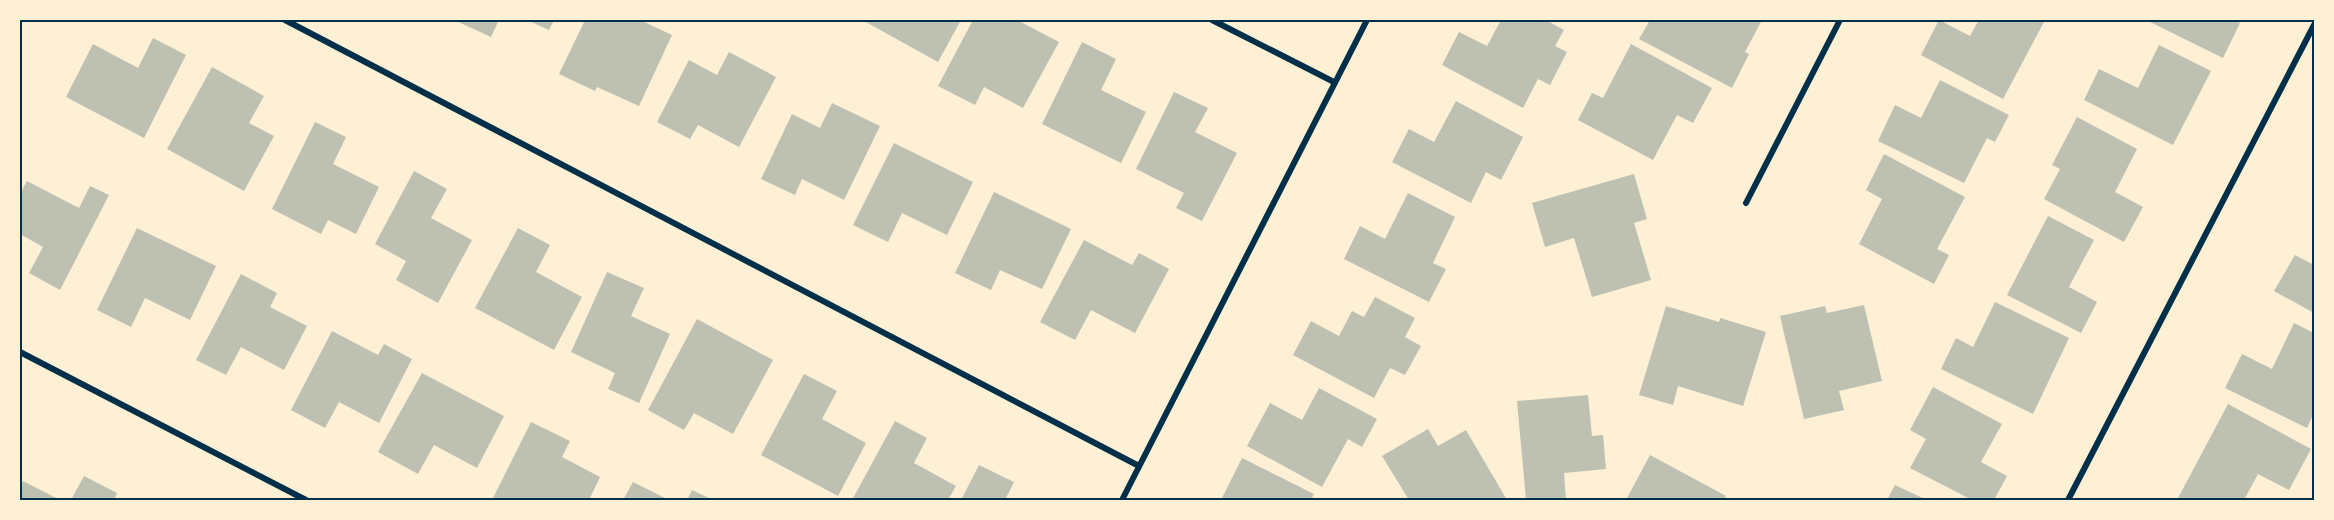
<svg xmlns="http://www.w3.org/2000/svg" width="2334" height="520" font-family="'DM Sans',sans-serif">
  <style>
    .building { fill: #bec0b2 }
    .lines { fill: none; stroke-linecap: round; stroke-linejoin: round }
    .minor { stroke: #003049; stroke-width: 6 }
    .neatline { fill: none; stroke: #003049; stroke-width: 2 }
  </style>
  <rect width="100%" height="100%" fill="#fdf0d5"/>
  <path class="building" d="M454 20H499L491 37Z
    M527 20H554L549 30Z
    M585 20H640L672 35 639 106 597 87 595 91 559 74Z
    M865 20H961L938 62 864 21Z
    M973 20H1017L1059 42 1023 108 984 87 975 105 938 86Z
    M1501 20H1546L1564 30 1555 46 1567 52 1550 85 1538 79 1523 108 1442 65 1459 32 1487 46Z
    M1650 20H1762L1745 52 1749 54 1732 88 1639 39Z
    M1939 20 1970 36 1979 20H2045L2003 99 1921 55Z
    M2146 20H2232L2240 23 2223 58Z
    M153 38 186 55 144 138 66 97 93 44 138 68Z
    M1082 42 1116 59 1101 90 1146 112 1121 163 1042 124Z
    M1631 44 1712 88 1693 123 1677 115 1653 160 1578 120 1592 93 1603 98Z
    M2159 45 2211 71 2173 145 2084 100 2099 69 2138 88Z
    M729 52 776 77 739 147 698 125 690 139 657 122 689 60 717 75Z
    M212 67 264 96 249 123 274 136 244 191 167 149Z
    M1940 80 2009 115 1995 142 1987 138 1964 183 1878 141 1895 105 1921 118Z
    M1174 92 1208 108 1195 132 1237 153 1202 221 1176 208 1184 193 1136 169Z
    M1456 101 1523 137 1501 180 1486 172 1471 203 1392 162 1409 129 1434 142Z
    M832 103 880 126 844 200 802 179 795 195 761 179 792 114 820 128Z
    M2077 117 2137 149 2115 192 2143 207 2124 242 2044 199 2060 169 2052 165Z
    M315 122 346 137 333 164 379 187 356 234 328 220 321 234 272 209Z
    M894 143 973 182 947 235 902 213 888 242 853 225Z
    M1884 154 1965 197 1937 249 1949 255 1934 284 1859 244 1882 199 1866 190Z
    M414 171 447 189 431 218 472 240 438 303 396 280 406 261 375 244Z
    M1634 174 1647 219 1634 223 1651 280 1592 297 1574 238 1545 247 1532 203Z
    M27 181 79 208 90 186 109 195 60 290 29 273 43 247 20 234V194Z
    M994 192 1071 229 1042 289 1000 270 991 290 955 273Z
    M1408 193 1455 217 1433 263 1446 269 1429 302 1344 259 1360 226 1385 239Z
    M2048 216 2094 240 2069 287 2097 302 2081 333 2007 295Z
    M137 228 216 266 190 320 145 298 131 327 97 310Z
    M518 228 550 245 536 272 582 297 554 350 475 308Z
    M1084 240 1132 265 1139 253 1169 269 1135 333 1091 310 1075 340 1040 322Z
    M2295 255 2314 265V313L2274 291Z
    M607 272 644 288 631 316 670 334 639 403 608 389 615 373 571 352Z
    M241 274 277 293 270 307 307 326 284 370 241 347 226 375 196 360Z
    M1375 297 1415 318 1405 337 1421 346 1405 375 1390 368 1374 398 1293 355 1311 321 1339 336 1352 311 1364 317Z
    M1995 302 2069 338 2033 414 1941 369 1956 338 1973 347Z
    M1864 305 1882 381 1839 391 1844 410 1804 419 1780 316 1825 306 1827 313Z
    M1666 306 1719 322 1720 318 1766 332 1743 406 1678 386 1673 405 1639 395Z
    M697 319 773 360 733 434 694 413 684 430 648 410Z
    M2294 323 2314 333V413L2307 428 2225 388 2242 354 2272 369Z
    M332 331 378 355 384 344 412 359 379 423 339 402 325 428 291 410Z
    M422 373 504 416 477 468 434 445 418 474 378 452Z
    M804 374 837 391 822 419 866 443 838 496 761 455Z
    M1933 387 2002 424 1981 462 2007 476 1994 500H1972L1910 468 1926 439 1910 430Z
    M1319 388 1377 419 1362 447 1348 439 1322 487 1247 446 1270 403 1302 420Z
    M1588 395 1592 436 1603 435 1606 469 1564 473 1566 500H1526L1517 401Z
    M2228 404 2311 449 2289 490 2258 474 2244 500H2177Z
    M895 421 927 438 914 463 956 486 948 500H852Z
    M531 422 570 441 562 457 600 477 589 500H492Z
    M1428 429 1438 446 1466 430 1507 500H1409L1382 456Z
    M1650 455 1726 496 1724 500H1626Z
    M1242 458 1314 494 1311 500H1221Z
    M979 465 1014 482 1005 500H961Z
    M84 476 117 493 114 500H71Z
    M23 481 60 500H20V488Z
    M633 482 669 500H623Z
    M1895 485 1927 500H1887Z
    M692 490 713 500H687Z"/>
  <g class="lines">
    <path class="minor" d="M285 20 1139 466
      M1212 20 1334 82
      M1746 203 1840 20
      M20 352 306 500
      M1122 500 1367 20
      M2068 500 2314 25"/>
  </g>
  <rect width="2334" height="520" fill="none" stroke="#fdf0d5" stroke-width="42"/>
  <rect x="21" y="21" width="2292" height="478" class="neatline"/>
</svg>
